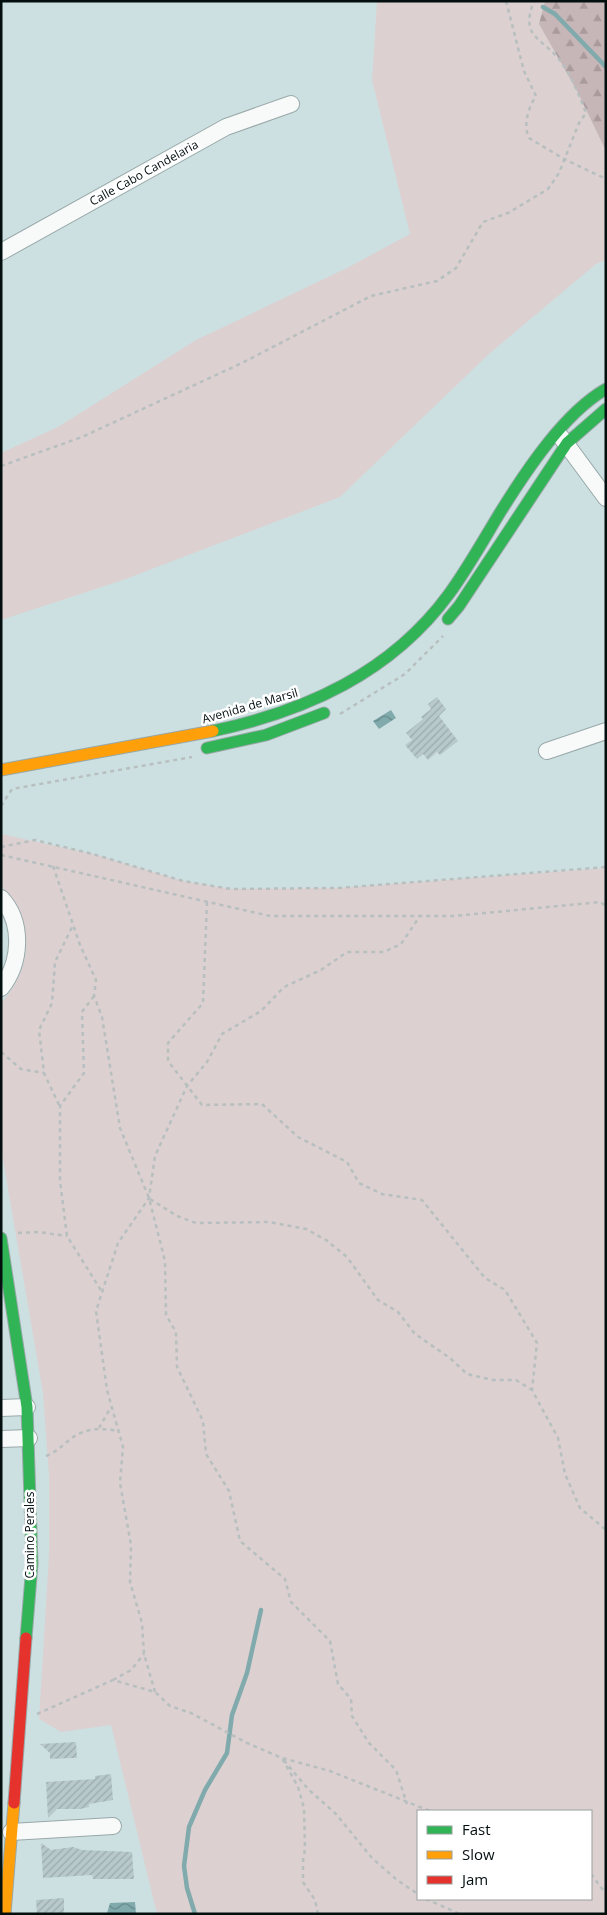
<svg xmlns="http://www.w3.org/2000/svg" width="607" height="1915" font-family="'Open Sans',sans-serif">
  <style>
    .grass { fill: #dcd0d1; fill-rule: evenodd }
    .forest { fill: url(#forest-firs) }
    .water { fill: url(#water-waves) }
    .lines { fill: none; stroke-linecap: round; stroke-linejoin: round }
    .stream { stroke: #80aaac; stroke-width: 4.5 }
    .building { fill: url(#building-hatch) }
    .street-casing { stroke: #99a8a8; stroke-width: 18 }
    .fast-casing { stroke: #99a8a8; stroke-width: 13 }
    .slow-casing { stroke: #99a8a8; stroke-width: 13 }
    .jam-casing { stroke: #99a8a8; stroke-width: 13 }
    .path { stroke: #b8bfbf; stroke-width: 2.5; stroke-dasharray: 4 4; stroke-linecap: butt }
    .street { stroke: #f8fafa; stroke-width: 16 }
    .fast { stroke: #30b455; stroke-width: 11 }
    .slow { stroke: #ff9f0a; stroke-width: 11 }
    .jam { stroke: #e5322d; stroke-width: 11 }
    .labels { text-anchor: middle; stroke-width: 5; stroke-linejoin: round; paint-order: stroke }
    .street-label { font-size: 12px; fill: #030e0f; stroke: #fff }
  </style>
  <defs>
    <pattern id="forest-firs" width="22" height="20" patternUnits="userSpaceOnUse" patternTransform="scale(1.25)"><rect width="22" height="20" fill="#c7b6b8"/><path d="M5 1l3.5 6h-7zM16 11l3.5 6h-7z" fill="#a99b9d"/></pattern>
    <pattern id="water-waves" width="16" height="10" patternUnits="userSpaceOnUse" patternTransform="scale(1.25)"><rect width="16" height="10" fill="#80aaac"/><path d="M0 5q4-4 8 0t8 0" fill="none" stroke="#67898a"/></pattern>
    <pattern id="building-hatch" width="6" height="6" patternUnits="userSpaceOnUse" patternTransform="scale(1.25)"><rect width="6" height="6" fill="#b7c9ca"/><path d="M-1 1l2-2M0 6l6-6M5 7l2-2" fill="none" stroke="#9cabac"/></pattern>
  </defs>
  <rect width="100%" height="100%" fill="#cde0e1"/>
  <path class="grass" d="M377 1H545L539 24 577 91 606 151V260L596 264 490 353 340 497 123 580 1 620V453L58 427 196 340 347 268 410 234 372 80Z
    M1 834 93 854 183 881 231 889 338 888 606 868V1914H157L111 1725 61 1732 39 1719 49 1555V1475L43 1393 1 1148V1003C28 974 34 938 16 903 12 897 4 891 1 885 0 877 1 844 1 834ZM418 1811H591V1899H418Z"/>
  <path class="forest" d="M545 1H606V151L577 91 539 24Z"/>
  <path class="water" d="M391 710 396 718 379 729 373 721Z
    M135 1902 136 1914 107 1913 110 1903Z"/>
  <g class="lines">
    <path class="stream" d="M543 7 555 14 606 67
      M195 1914 187 1888 184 1866 189 1827 205 1790 227 1753 232 1715 247 1673 261 1610"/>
  </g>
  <path class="building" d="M437 697 446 709 439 716 458 741 440 755 437 752 428 760 423 754 417 759 405 745 412 740 406 733 423 719 421 717 431 709 428 704Z
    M76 1742 77 1758H71L50 1759V1753L40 1744Z
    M111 1774 113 1800 89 1804V1807L80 1809H57L48 1818 46 1782 95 1779V1776Z
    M41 1843 51 1850 73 1847 82 1850 132 1852 134 1879H93L92 1875 43 1878Z
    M64 1898V1914H37L36 1900Z"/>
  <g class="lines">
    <g class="street-casing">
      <path id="street" d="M1 252 226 127 291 104
        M561 437 606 498
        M547 751 606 731
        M1 898C24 923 21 963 1 988
        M1 1408 27 1407
        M1 1439 29 1438
        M11 1832 113 1826"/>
    </g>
    <g class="fast-casing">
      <path id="fast" d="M448 619 459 606 567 443 606 409
        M213 731C306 711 391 673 449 594 468 568 484 539 501 511 526 471 564 413 606 389
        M207 748 266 735 324 713
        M1 1238 27 1407 32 1564 26 1638"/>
    </g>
    <g class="slow-casing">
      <path id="slow" d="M1 770 213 731
        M5 1914 14 1803"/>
    </g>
    <g class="jam-casing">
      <path id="jam" d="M14 1803 26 1638"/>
    </g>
    <path class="path" d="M506 1 524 71 536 96C528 108 523 125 529 138L564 159 606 179
      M1 466 82 437 242 363 371 296 437 281 456 268 483 222 508 213 548 189 559 173 579 123 586 113C579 95 571 74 558 58 540 37 520 36 534 1
      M340 714 405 674 443 636
      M1 806 12 789 192 757
      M1 847 35 840 93 854 183 881 231 889 338 888 606 867
      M1 855 270 916H454L600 902 606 906
      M53 866 80 945 96 980 94 996 102 1017 120 1128 149 1198 165 1261 166 1315 176 1332 177 1367 203 1421 206 1454 229 1491 240 1541 285 1579 291 1602 330 1641 338 1684 351 1699 352 1716 369 1743 396 1770 407 1804
      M207 902 203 1003 168 1043V1061L202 1105 262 1104 298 1137 347 1162 359 1183 382 1194 422 1200 485 1278 505 1290 537 1343 532 1390 558 1438 565 1474 580 1508 606 1530
      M94 996 82 1012 84 1073 60 1106V1181L67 1236 102 1292
      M1 1052 21 1069 44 1073
      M59 1105 44 1073 39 1030 52 1003 55 962 73 925
      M150 1199 177 1216 196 1223 269 1222 306 1229 326 1240 347 1257 378 1300 398 1312 415 1334 450 1358 467 1374 493 1380H516L532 1390
      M18 1233 38 1232 67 1236
      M99 1428 111 1407
      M46 1456C60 1451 67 1439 79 1434 91 1427 106 1429 119 1431
      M113 1680 131 1670 144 1654
      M155 1692 144 1654 142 1623 130 1582 131 1545 120 1483 123 1447 107 1390 96 1311 118 1243 149 1198 155 1156 187 1086 207 1062 222 1034 261 1011 284 987 321 970 347 952H384L401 944 420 916
      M37 1714 113 1680 155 1692 170 1706 191 1713 247 1743 282 1758 330 1771 430 1811
      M591 1874 606 1894
      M426 1899 460 1914
      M318 1914 315 1900 303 1882V1861L305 1849 304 1808 298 1787 282 1758 308 1789 336 1814 372 1858 397 1880 418 1894"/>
    <use href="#street" class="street"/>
    <use href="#fast" class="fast"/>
    <use href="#slow" class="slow"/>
    <use href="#jam" class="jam"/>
  </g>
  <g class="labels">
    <g class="street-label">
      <text transform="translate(144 173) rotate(-29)" y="4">Calle Cabo Candelaria</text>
      <text transform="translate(250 706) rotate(-16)" y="4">Avenida de Marsil</text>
      <text transform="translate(30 1535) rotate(-90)" y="4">Camino Perales</text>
    </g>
  </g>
  <rect width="607" height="1915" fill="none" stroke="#030e0f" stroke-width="5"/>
  <rect x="417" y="1810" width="175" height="90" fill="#ffffff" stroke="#9a9f9f"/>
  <rect x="427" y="1826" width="25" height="8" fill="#30b455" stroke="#9a9f9f"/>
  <text x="462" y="1835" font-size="15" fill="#030e0f">Fast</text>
  <rect x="427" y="1851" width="25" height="8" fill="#ff9f0a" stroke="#9a9f9f"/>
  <text x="462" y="1860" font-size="15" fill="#030e0f">Slow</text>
  <rect x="427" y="1876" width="25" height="8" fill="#e5322d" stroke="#9a9f9f"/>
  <text x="462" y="1885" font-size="15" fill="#030e0f">Jam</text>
</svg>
